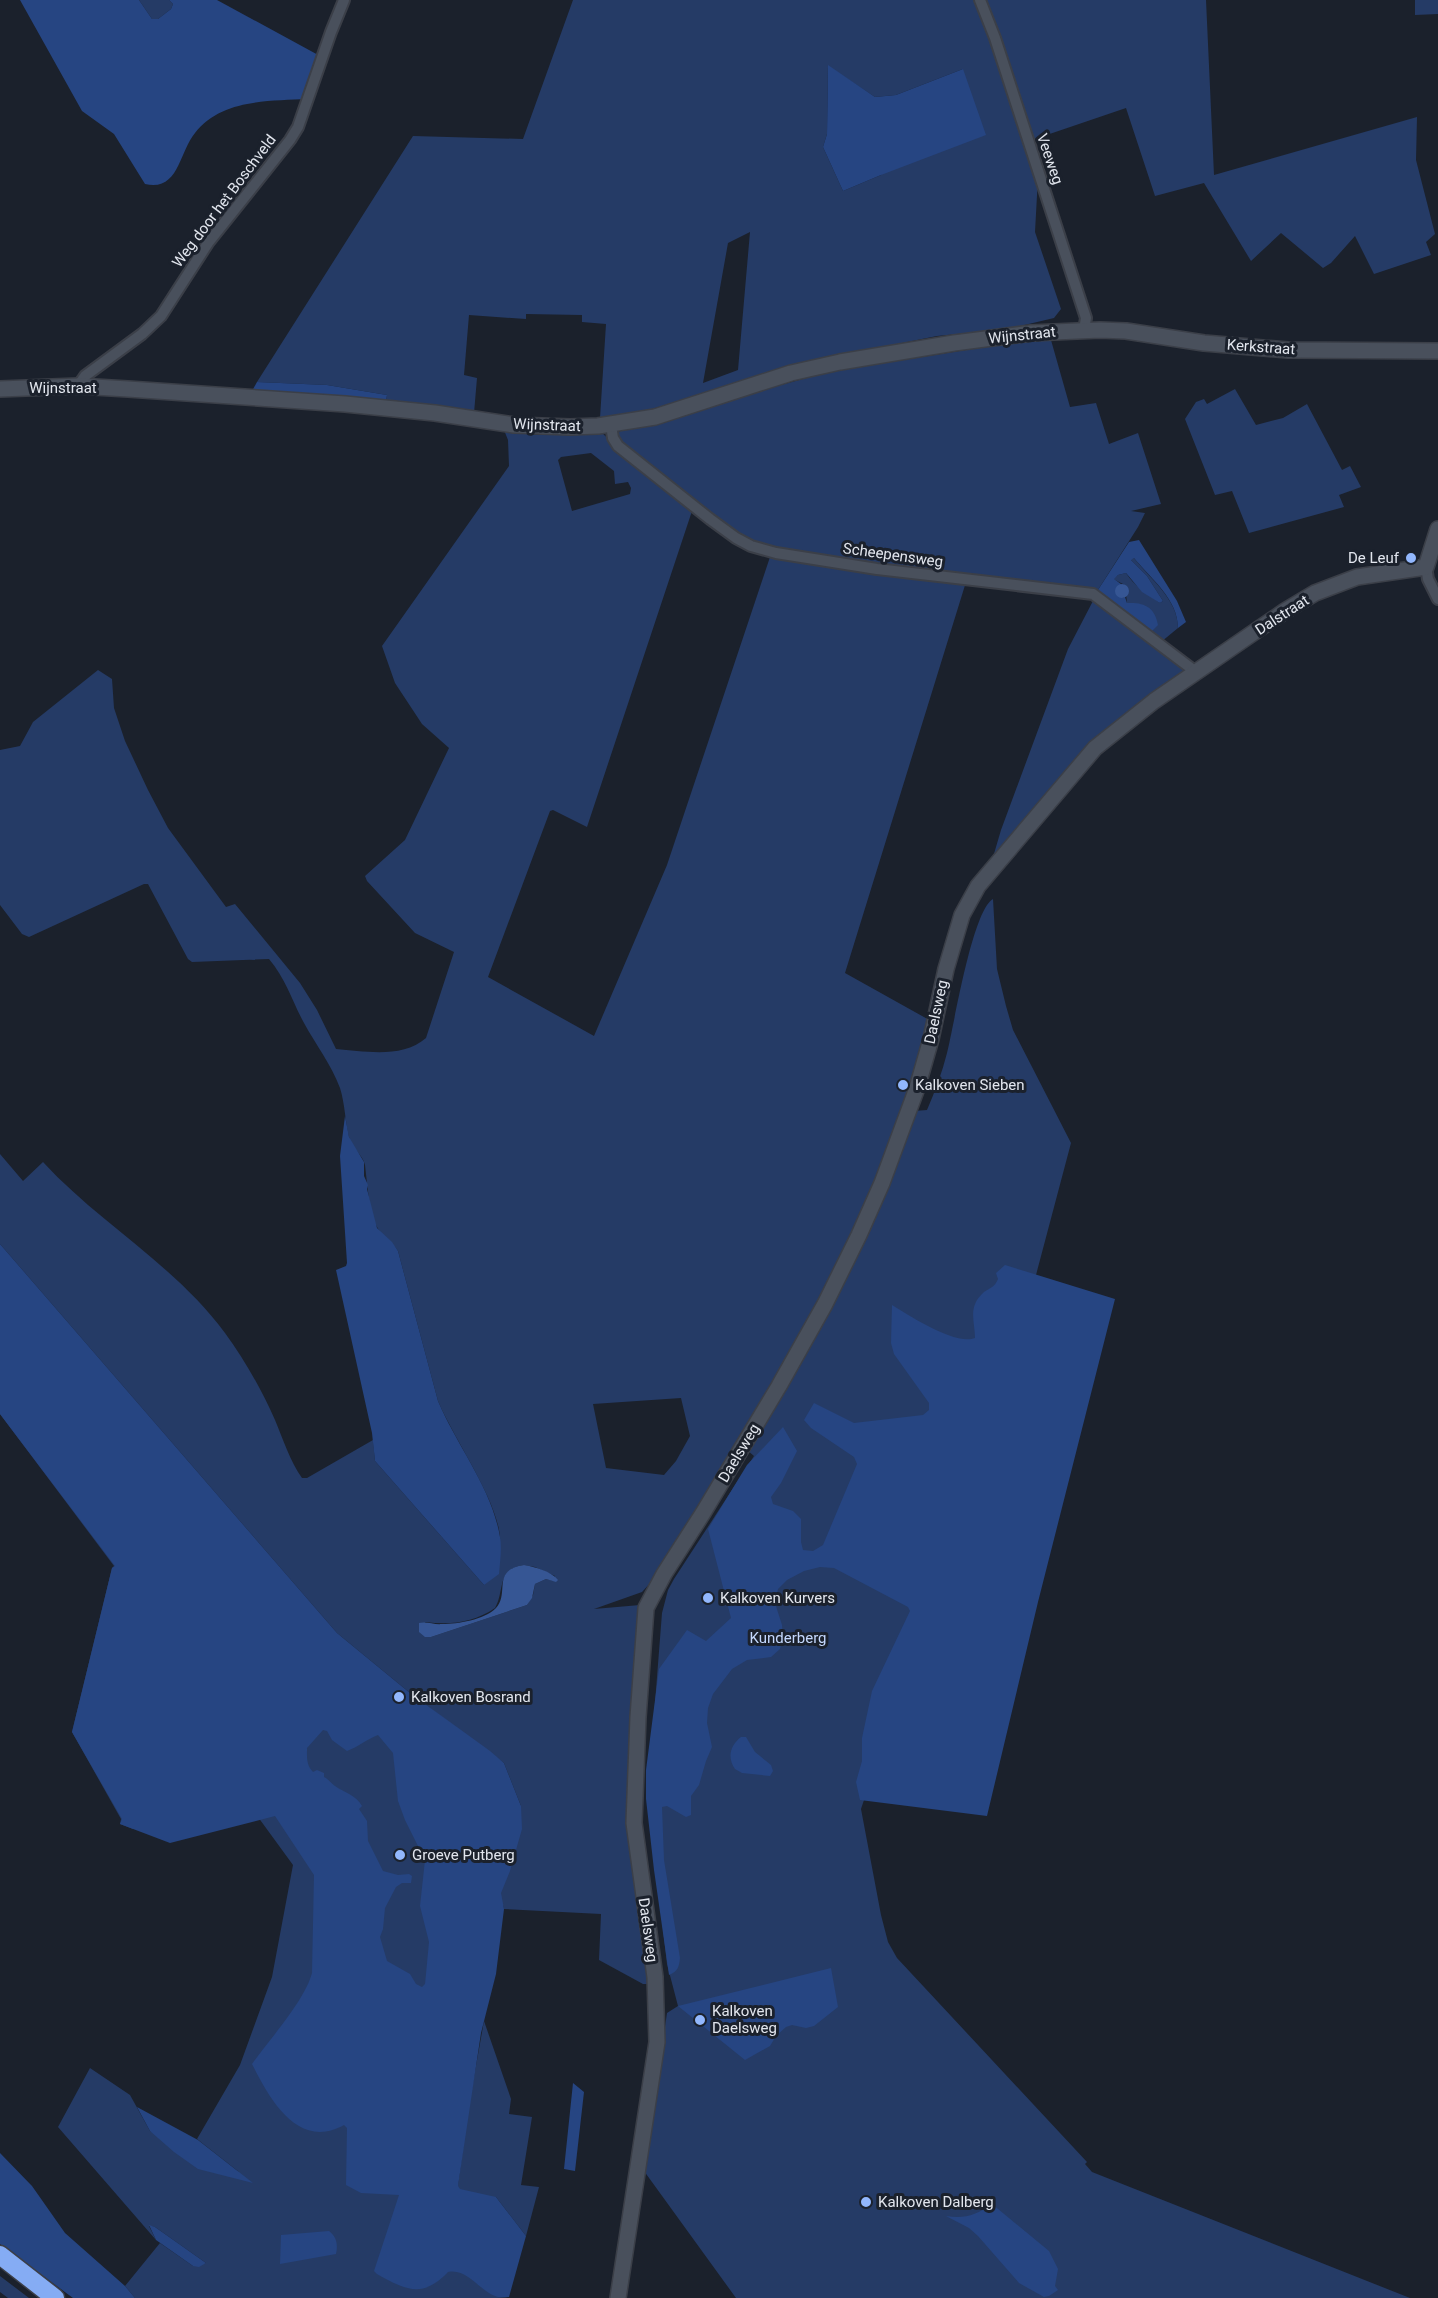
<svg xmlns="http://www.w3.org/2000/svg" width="1438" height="2298" font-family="Roboto,sans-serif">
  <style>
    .green { fill: #253b66; fill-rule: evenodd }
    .forest { fill: #264582; fill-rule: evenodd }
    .water { fill: #365694 }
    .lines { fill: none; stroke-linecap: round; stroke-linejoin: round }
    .street-casing { stroke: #3b3f48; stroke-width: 14 }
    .secondary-casing { stroke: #3b3f48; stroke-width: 18 }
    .highway-casing { stroke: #3b3f48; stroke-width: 21 }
    .street { stroke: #49505c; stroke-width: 10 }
    .secondary { stroke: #49505c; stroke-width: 15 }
    .highway { stroke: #85acf4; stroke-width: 18 }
    .poi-dot { fill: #92b7fd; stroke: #1b212c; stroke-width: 2 }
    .labels { text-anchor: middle; stroke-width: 6; stroke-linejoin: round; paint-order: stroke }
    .street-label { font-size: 15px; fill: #e2e6ee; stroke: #1b212c }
    .poi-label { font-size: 15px; fill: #e2e6ee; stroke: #1b212c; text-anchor: start }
    .park-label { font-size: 15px; fill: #c4d8fd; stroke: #1b212c }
  </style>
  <rect width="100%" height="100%" fill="#1b212c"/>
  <path class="green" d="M139 0H169L173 4 171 9 158 19H152Z
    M573 0H977L1038 177 1035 232 1061 309 1054 318 1008 329 937 336 817 360 625 417 600 418 606 324 582 322V315L526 314V319L469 315 464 375 477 378 474 413 386 401 387 395 327 385 257 382 413 136 523 139ZM828 66 875 97 896 95 963 69 881 175 843 191 823 147 827 134ZM750 232 738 370 703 383 728 243Z
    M985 0H1206L1214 175 1417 117 1416 160 1435 234 1426 242 1431 255 1374 274 1355 236 1331 263 1323 268 1281 233 1251 261 1204 183 1155 196 1126 108 1029 141Z
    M1415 0H1438V14L1415 15Z
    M1049 333 1070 407 1096 403 1109 444 1138 433 1161 504 1131 511 1145 513 1138 527 1096 593 817 557 756 544 718 518 619 442V432L623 429 828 372 1010 343Z
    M1235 389 1256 425 1283 418 1307 404 1342 470 1350 466 1361 487 1339 495 1344 507 1249 533 1232 491 1215 495 1185 419 1196 402 1204 399 1207 404Z
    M504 430 533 435 600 431 646 475 693 508 587 827 553 810 550 811 488 977 594 1036 667 865 770 557 966 582 845 973 931 1021 914 1111 927 1110C935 1091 942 1073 947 1053 954 1026 972 911 993 899L997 969 1006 1006 1013 1030 1071 1143 1023 1324 861 1809 881 1915 888 1942 897 1958 1087 2162 1085 2164 1092 2172 1410 2298H736L644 2171 667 2013 678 2006 667 1964 656 1870 652 1741 662 1613 668 1590 674 1579 754 1456 747 1450 769 1395 653 1580 642 1592 594 1609 640 1605 633 1704 651 1984H643L599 1960 601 1914 504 1909V1905L446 2176 458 2185 469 2105 484 2021 511 2099 509 2114 532 2117 521 2185 539 2187 526 2236 496 2197 498 2297 509 2298H135L125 2286 160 2243 193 2266 206 2263 155 2227 149 2226 156 2240 58 2127 90 2068 130 2095 150 2131 239 2172 197 2139 240 2065 272 1977 293 1865 239 1791 133 1829 120 1824 121 1819 72 1732 112 1568 114 1566 0 1414V1255L280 1580 521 1806 504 1763 410 1693 337 1633 0 1244V1154L23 1181 43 1162C99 1223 175 1265 225 1333 244 1359 262 1390 275 1420 283 1439 290 1461 302 1478H307L373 1440 375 1461 484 1585C488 1573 501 1548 500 1537 497 1499 454 1439 438 1401L398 1251C392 1242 382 1236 377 1227 369 1212 367 1181 365 1165 363 1155 351 1147 349 1137 345 1121 345 1104 340 1088 331 1064 316 1045 304 1023 292 1001 286 979 269 959L192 962 188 959 148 884H144L29 937 22 934 0 905V750L20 746 33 722 98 670 112 679 114 708 125 741 148 790 168 828 226 907 235 904 300 983 317 1010 336 1049C364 1051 402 1059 426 1038L454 952 415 933 367 881 365 876 405 840 449 748 422 724 395 683 382 646 509 466 508 440ZM591 453 614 471 615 484 628 482 631 488 630 494 572 511 558 460 561 457ZM681 1398 690 1436 676 1461 664 1475 606 1468 593 1404ZM524 1565 535 1567 555 1576 554 1581 546 1579 535 1584 533 1595 527 1605 431 1637 425 1622C451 1625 473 1623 495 1608 505 1591 496 1569 524 1565Z
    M1134 558C1150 579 1178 599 1178 628L1161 642 1150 633 1127 603 1125 585 1113 579 1118 575 1126 573C1133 585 1148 594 1160 603L1163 601 1147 576 1130 559Z
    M1094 599 1185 669V673L1158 694 991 864 1001 830 1068 649Z
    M0 2276 29 2298H8L0 2292Z"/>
  <path class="forest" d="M20 0H139L152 19H158L171 9 173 4 169 0H217L320 56 307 99C269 101 221 99 195 133 179 152 179 192 145 184L114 134 82 111Z
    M828 65 875 97 896 95 963 69 986 135 881 175 843 191 823 147 827 134Z
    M257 382 327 385 387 395 386 401 252 391Z
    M1139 540 1177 601 1186 622 1178 628C1178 599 1151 579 1134 558L1131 560 1147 576 1163 601 1160 603 1142 592 1126 573 1118 575 1114 579 1121 584 1122 598 1125 597 1127 603C1144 602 1155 607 1158 625L1150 633 1096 593 1129 542Z
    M345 1116 349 1137 364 1162V1176L368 1185 367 1189 377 1228 392 1242 398 1251 438 1401C457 1446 492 1488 500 1537 502 1548 500 1562 499 1574L484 1585 375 1461 372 1433 336 1270 346 1266 347 1263 340 1156Z
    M0 1244 337 1633 410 1693 490 1751 504 1763 521 1806 522 1829 510 1871 501 1893 504 1909 496 1974 481 2033 458 2186 460 2189 496 2197 526 2236 509 2297C505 2297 498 2298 495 2296 479 2290 467 2268 448 2272 423 2298 407 2291 377 2274L374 2271 399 2195 361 2193 346 2185 347 2128 344 2125C298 2151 269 2098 252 2064 270 2039 305 2000 312 1973L314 1875 275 1816 170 1843 120 1824 122 1819 72 1732 112 1568 115 1566 0 1414ZM323 1730 327 1731 332 1740 347 1751C358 1747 367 1739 378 1735L393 1753 398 1801 405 1820 425 1860 420 1906 429 1942 426 1974 425 1984 422 1987 416 1984 410 1974 387 1961 380 1937 383 1929 385 1908 396 1887 402 1883H411L412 1876 409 1874 398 1875 383 1871 368 1841 367 1821 359 1809 362 1806C356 1795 345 1793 335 1786 331 1783 328 1779 324 1777V1773L317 1770 313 1772C306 1765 307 1757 307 1748Z
    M1005 1265 1115 1299 1038 1602 987 1816 860 1800 856 1782 862 1761V1738L872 1691 910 1611 908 1607 834 1568 820 1567 804 1571 787 1580 778 1589 775 1603 782 1625 783 1638 780 1649 771 1657 747 1660 732 1669 713 1694 708 1708 707 1723 712 1747 706 1761 699 1785 691 1796V1815L686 1817 667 1806 662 1807 664 1860 680 1958C679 1967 678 1971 669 1975L654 1870 646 1799V1770L659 1669 687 1630 706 1641 731 1618 708 1529 747 1465 783 1427 797 1451 781 1483 771 1497 773 1504 793 1511 801 1519V1542L803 1550 813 1551 823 1545 857 1464 854 1457 811 1428 804 1420 814 1403 854 1423 923 1415 929 1410V1403L894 1354 891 1343 892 1305C910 1316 956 1346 975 1338 975 1321 967 1307 984 1292 991 1287 994 1288 998 1279L996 1273Z
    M741 1737H746L755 1752 771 1765 773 1771 770 1776 742 1773 735 1769C727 1757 730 1746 741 1737Z
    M831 1968 838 2007 814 2026 806 2028 792 2025 786 2027 776 2036 770 2046 745 2060 678 2006Z
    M573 2083 584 2092 575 2171 564 2169Z
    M137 2107 198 2140 253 2183 198 2169 174 2152 150 2131Z
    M0 2153 32 2186 65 2233 125 2286 135 2298H73L0 2244Z
    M992 2204 1049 2251 1058 2269 1055 2286 1058 2290 1049 2296 1044 2297 1019 2283 978 2236 969 2228 946 2216C965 2219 976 2215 992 2204Z
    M149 2225 155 2227 206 2263 199 2267 193 2266 156 2240Z
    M329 2231C337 2237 338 2245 336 2254L280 2264 281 2235Z"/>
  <path class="water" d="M1115 591a7 7 0 1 1 14 0a7 7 0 1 1-14 0Z
    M524 1565C535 1567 551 1571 558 1580L556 1582 546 1579 535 1584 532 1598 527 1605 431 1637H425L419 1632V1623C427 1621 434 1625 442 1624 458 1624 484 1620 496 1608 510 1593 491 1570 524 1565Z"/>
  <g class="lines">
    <g class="street-casing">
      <path id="street" d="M980 0 995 38 1086 318 1084 330
        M78 386 85 376 142 334 161 316 208 243 290 140 298 127 331 32 344 0
        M611 425 613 438 618 446 710 519 736 538 751 546 776 553 877 569 1093 594 1196 672
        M1426 567 1428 579 1438 599"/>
    </g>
    <g class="secondary-casing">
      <path id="secondary" d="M0 389 78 386 128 389 345 404 435 413 514 425 570 427 598 426 655 417 791 373 840 362 954 343 1031 333 1100 330 1126 331 1204 343 1288 350 1438 351
        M618 2298 657 2042 655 1977 634 1823 638 1717 646 1608 664 1574 703 1513 779 1386 825 1304 859 1235 882 1183 917 1088 931 1039 946 969 962 915 978 886 1095 748 1154 701 1285 611 1315 593 1357 577 1426 567 1438 529"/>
    </g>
    <g class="highway-casing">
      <path id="highway" d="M0 2255 55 2298"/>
    </g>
    <use href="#street" class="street"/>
    <use href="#secondary" class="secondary"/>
    <use href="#highway" class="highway"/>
  </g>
  <g class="poi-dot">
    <circle cx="1411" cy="558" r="6"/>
    <circle cx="903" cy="1085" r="6"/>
    <circle cx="708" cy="1598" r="6"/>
    <circle cx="399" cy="1697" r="6"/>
    <circle cx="400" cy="1855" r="6"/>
    <circle cx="700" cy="2020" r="6"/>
    <circle cx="866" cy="2202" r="6"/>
  </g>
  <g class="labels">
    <g class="street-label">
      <text transform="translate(1050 159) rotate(71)" y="5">Veeweg</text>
      <text transform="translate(224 201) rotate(-53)" y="5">Weg door het Boschveld</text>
      <text transform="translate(1022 335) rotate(-6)" y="5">Wijnstraat</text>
      <text transform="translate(1261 347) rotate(4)" y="5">Kerkstraat</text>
      <text x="63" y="393">Wijnstraat</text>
      <text transform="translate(547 425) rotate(2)" y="5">Wijnstraat</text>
      <text transform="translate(893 555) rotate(8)" y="5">Scheepensweg</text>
      <text transform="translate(1282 615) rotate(-33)" y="5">Dalstraat</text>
      <text transform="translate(936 1012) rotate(-78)" y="5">Daelsweg</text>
      <text transform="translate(739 1453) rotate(-59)" y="5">Daelsweg</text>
      <text transform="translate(648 1930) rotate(82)" y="5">Daelsweg</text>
    </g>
    <g class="poi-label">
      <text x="1399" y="563" text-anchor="end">De Leuf</text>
      <text x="915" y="1090">Kalkoven Sieben</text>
      <text x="720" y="1603">Kalkoven Kurvers</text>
      <text x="411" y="1702">Kalkoven Bosrand</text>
      <text x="412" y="1860">Groeve Putberg</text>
      <text x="712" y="2016">Kalkoven<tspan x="712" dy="17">Daelsweg</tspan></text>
      <text x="878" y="2207">Kalkoven Dalberg</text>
    </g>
    <g class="park-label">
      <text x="788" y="1643">Kunderberg</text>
    </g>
  </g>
</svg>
